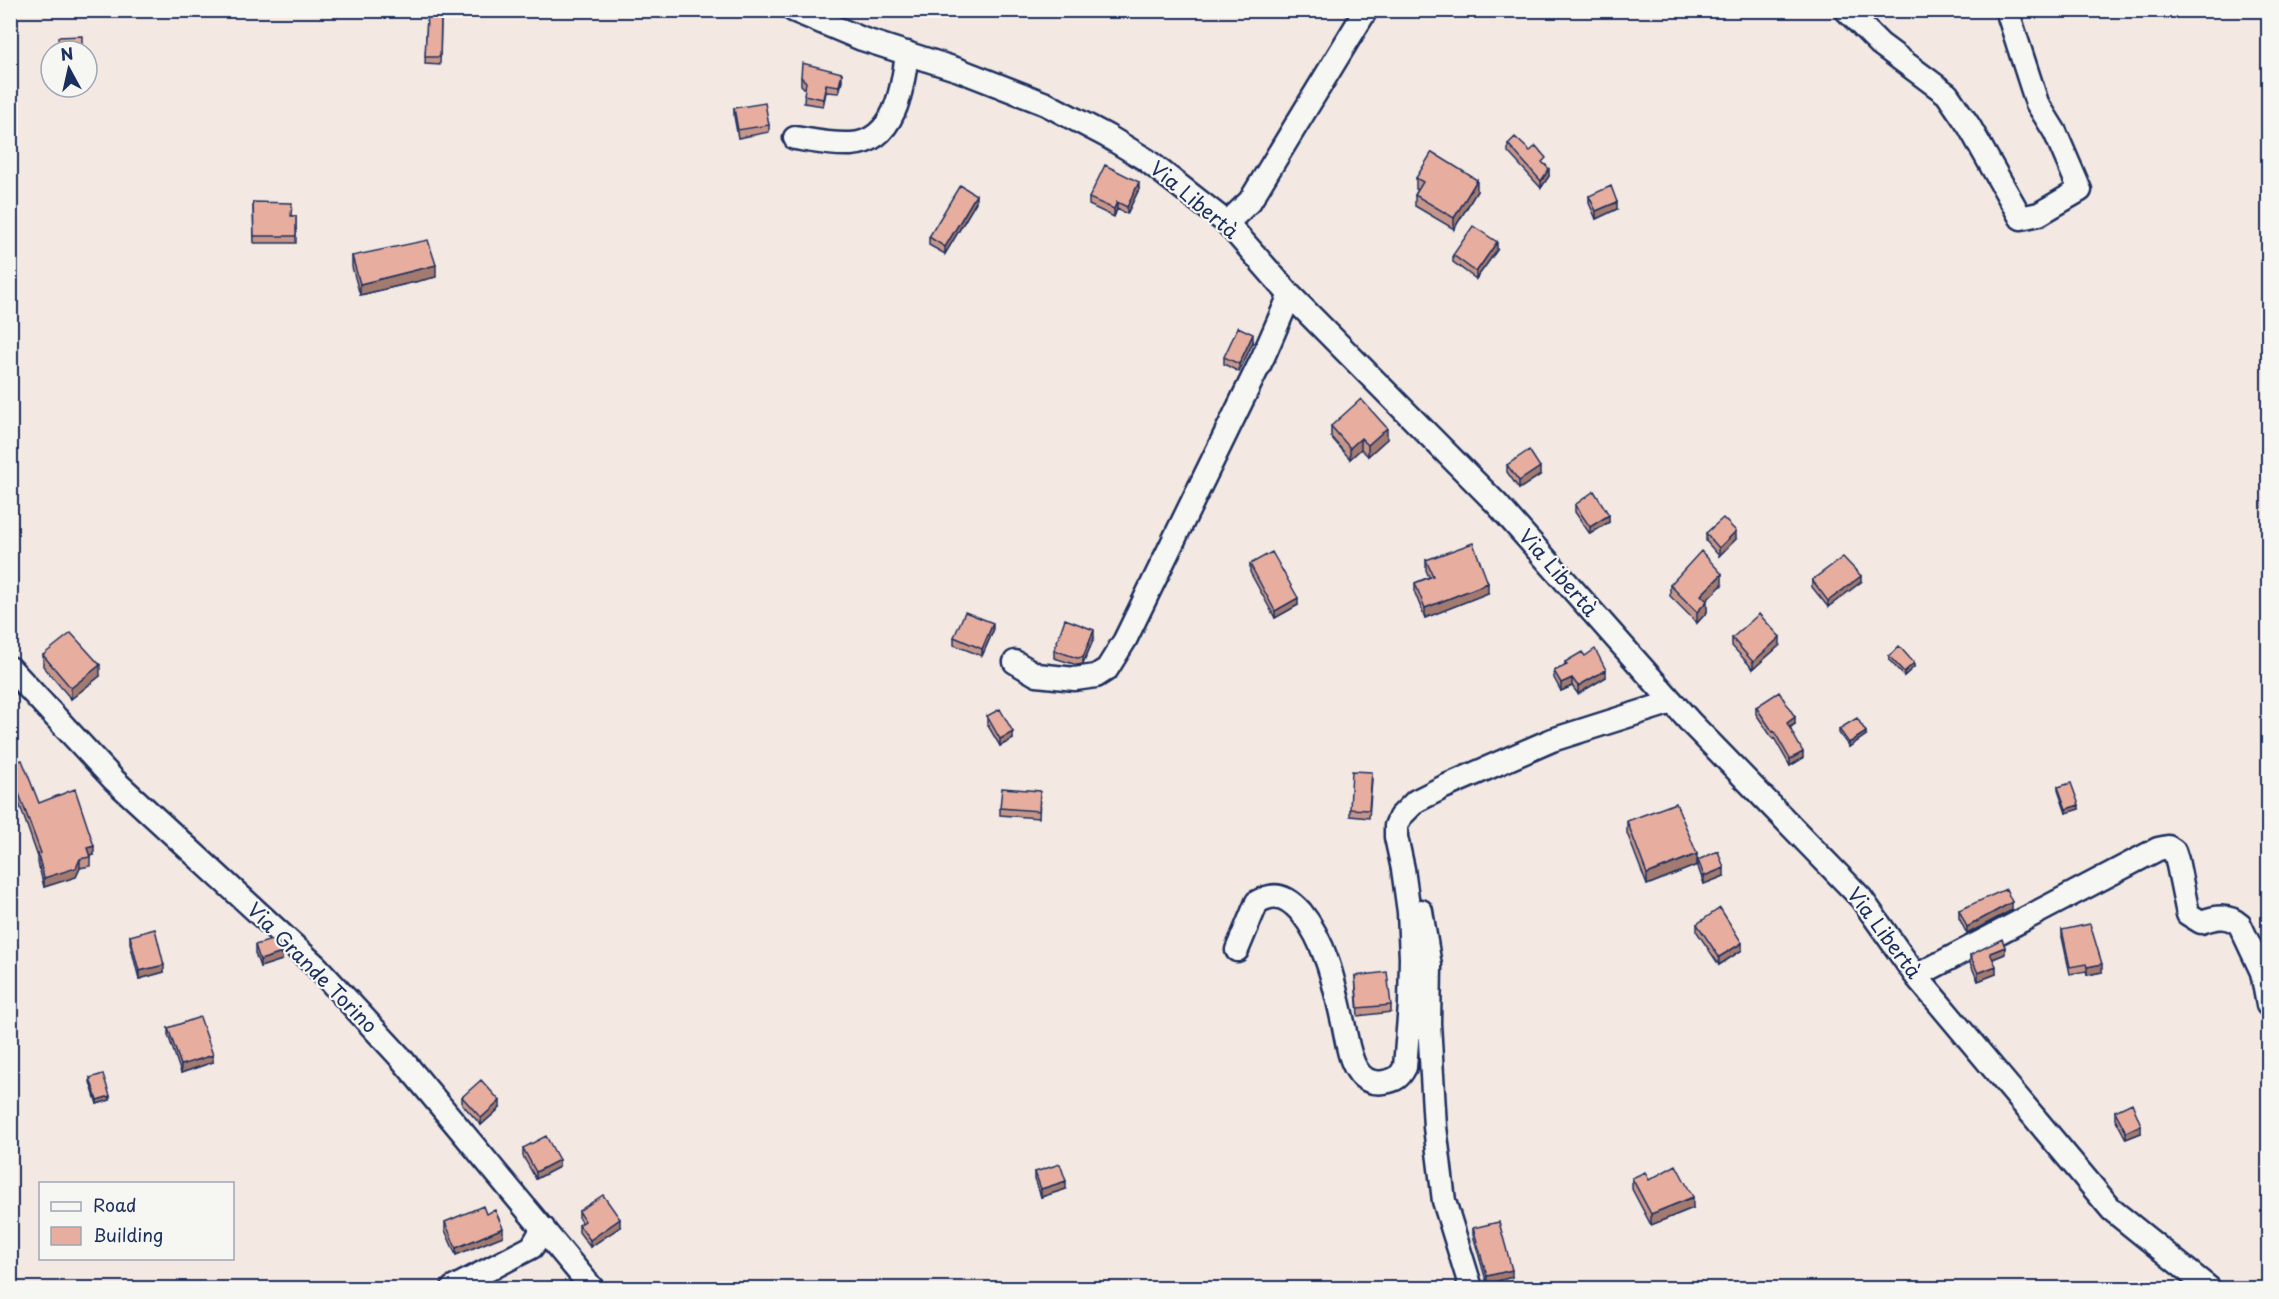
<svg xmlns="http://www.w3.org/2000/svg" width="2279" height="1299" font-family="'Playpen Sans',sans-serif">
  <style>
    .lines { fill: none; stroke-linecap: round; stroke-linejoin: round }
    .minor-casing { stroke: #1b2f5e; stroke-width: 27 }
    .minor { stroke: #f6f6f2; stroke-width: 22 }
    .wall { fill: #c7968a; stroke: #1b2f5e; stroke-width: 1.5 }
    .shaded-wall { fill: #a27a70; stroke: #1b2f5e; stroke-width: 1.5 }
    .building { fill: #e7aea0; stroke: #1b2f5e; stroke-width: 1.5 }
    .labels { text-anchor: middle; stroke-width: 4.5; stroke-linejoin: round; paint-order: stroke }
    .street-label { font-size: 20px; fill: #1b2f5e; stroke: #f6f6f2 }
  </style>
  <rect width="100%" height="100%" fill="#f3e8e2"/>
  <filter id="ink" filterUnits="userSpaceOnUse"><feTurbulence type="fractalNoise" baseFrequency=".0167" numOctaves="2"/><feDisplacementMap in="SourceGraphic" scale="12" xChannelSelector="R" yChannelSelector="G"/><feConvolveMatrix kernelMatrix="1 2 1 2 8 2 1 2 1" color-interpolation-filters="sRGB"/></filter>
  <g filter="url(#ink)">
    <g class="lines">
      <g class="minor-casing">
        <path id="minor" d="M793 10 862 39 959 70 1046 104 1107 136 1145 159 1227 223 1290 295 1497 504 1691 723 1861 898 1916 976 2112 1210 2209 1288
          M1846 10 1880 44 1947 94 1969 126 2021 218 2039 214 2080 190 2055 132 2037 103 2007 10
          M795 138C813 141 832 145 851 144 895 142 903 88 907 53
          M1227 223 1250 201 1366 10
          M1015 662 1037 675 1075 679 1096 676 1107 669 1125 640 1263 357 1290 295
          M10 668 114 780 316 966 400 1057 592 1288
          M1421 911 1430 966 1429 1023 1435 1127 1444 1201 1471 1288
          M1237 950 1257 902C1261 900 1265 898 1270 897 1282 894 1293 903 1301 912 1327 944 1335 987 1344 1027 1347 1041 1349 1058 1357 1070 1363 1080 1373 1084 1384 1082 1396 1080 1400 1077 1405 1067L1410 1005 1411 958 1409 912 1403 869 1396 837V826L1400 817 1416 801 1444 787 1552 740 1672 702
          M1916 976 2158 849 2168 847 2174 851 2177 860 2188 914 2201 922C2215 917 2228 914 2240 925L2262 972 2268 1005
          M453 1288 532 1247 543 1228"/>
      </g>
      <use href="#minor" class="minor"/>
    </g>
    <path class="wall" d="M399 10H420V12H399Z
      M427 17 441 18 440 65 425 64Z
      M801 77 842 81 839 93 826 92 823 106 804 103 805 89 801 85Z
      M734 108 769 125V132L738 138 734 116Z
      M1508 144 1546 165 1549 176 1541 188 1508 152Z
      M1416 178 1477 191 1454 229 1415 206V195L1418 190 1416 189Z
      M1139 189 1127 214 1117 209 1114 217 1089 205V198Z
      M1589 196 1617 209 1596 219 1589 203Z
      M253 202 291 216H296V243H254Z
      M976 202 945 254 929 245V237Z
      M1497 250 1476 279 1453 262V255Z
      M352 256 436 277 360 295 352 267Z
      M1253 342 1239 372 1224 364V357Z
      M1331 426 1387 439 1368 456 1361 449 1350 459 1331 437Z
      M1507 465 1540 475 1519 489 1507 472Z
      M1575 505 1609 522 1590 534 1575 512Z
      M1706 533 1736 539 1719 556 1706 541Z
      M1426 560 1488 593 1425 618 1415 593V583L1429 577 1426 570Z
      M1250 564 1298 605 1275 618 1250 572Z
      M1812 580 1861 582 1828 607 1812 587Z
      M1670 585H1722L1706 600 1707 612 1697 623 1670 596Z
      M993 631 982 656 954 645V637Z
      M1094 638 1083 664 1077 665 1054 658V650Z
      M1732 638 1780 645 1753 669 1732 646Z
      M43 655 100 676 71 699 43 666Z
      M1585 656 1606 677 1578 694 1572 686 1561 691 1554 678V671L1565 666V662Z
      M1889 656 1914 667 1904 676 1889 660Z
      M1756 707 1795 724 1790 728 1803 758 1790 766 1774 738 1773 739 1756 714Z
      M987 716 1013 739 1000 746 987 724Z
      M1839 729 1866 735 1849 747 1839 733Z
      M10 764 39 803 94 855 90 856V866L80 868 76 877 44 887 38 863V857L18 800Z
      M1372 780 1369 818 1350 816V809Z
      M2058 787 2079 809 2066 813 2058 790Z
      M1040 799 1039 818 1000 815V808Z
      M1627 821 1697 865 1647 885 1627 833Z
      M1698 860 1724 876 1704 884 1698 867Z
      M1959 910H2012L1967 934 1959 918Z
      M1697 924 1742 950 1719 965 1697 932Z
      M2062 930 2102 972 2087 975 2086 971 2070 974 2062 937Z
      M130 936 164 972 139 979 130 943Z
      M255 945 282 960 260 967 255 953Z
      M2005 954 1993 959 1996 974 1978 981 1970 963V955Z
      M1355 976 1391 1005V1012L1358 1016Z
      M168 1028 213 1062 181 1073 168 1035Z
      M90 1078 110 1100 97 1104 90 1082Z
      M462 1097 500 1108 481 1125 462 1104Z
      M2115 1111 2141 1133 2126 1139 2115 1118Z
      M523 1148 559 1167 536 1179 523 1156Z
      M1035 1172 1066 1189 1041 1197 1035 1179Z
      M1632 1178 1649 1180 1693 1208 1651 1225 1632 1189Z
      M579 1211 620 1227 590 1247 579 1232V1225L582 1223 579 1219Z
      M486 1214 503 1236 456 1255 445 1230V1222Z
      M1473 1228 1512 1277 1487 1284 1473 1235Z"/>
    <path class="shaded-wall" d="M842 73V81L839 93V86Z
      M826 84V92L823 106V99Z
      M1549 169V176L1541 188V181Z
      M1477 180V191L1454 229V218Z
      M1139 182V189L1127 214V207Z
      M976 195V202L945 254V247Z
      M1117 202V209L1114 217V209Z
      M1617 202V209L1596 219V211Z
      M1497 242V250L1476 279V272Z
      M436 265V277L360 295V284Z
      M1253 334V342L1239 372V364Z
      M1387 428V439L1368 456V445Z
      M1361 438V449L1350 459V448Z
      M1540 467V475L1519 489V481Z
      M1609 515V522L1590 534V527Z
      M1736 531V539L1719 556V548Z
      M1722 574V585L1701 606V595Z
      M1861 576V582L1828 607V601Z
      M1488 583V593L1425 618V608Z
      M1298 598V605L1275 618V611Z
      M1707 601V612L1697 623V612Z
      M993 623V631L982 656V649Z
      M1094 630V638L1083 664V657Z
      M1780 637V645L1753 669V662Z
      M1914 663V667L1904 676V672Z
      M100 665V676L71 699V688Z
      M1606 670V677L1578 694V686Z
      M1572 678V686L1561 691V683Z
      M1795 717V724L1787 729V723Z
      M1013 732V739L1000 746V739Z
      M1866 732V735L1849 747V743Z
      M1803 752V758L1790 766V759Z
      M18 791V800L10 804V794Z
      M2079 805V809L2066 813V809Z
      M94 846V855L87 857V848Z
      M1697 854V865L1647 885V874Z
      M80 859V868L76 877 44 887V878Z
      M1724 868V876L1704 884V876Z
      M2012 902V910L1967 934V927Z
      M1742 943V950L1719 965V957Z
      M2005 947V954L1990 960V953Z
      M282 953V960L260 967V960Z
      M2102 964V972L2087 975V967Z
      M164 965V972L139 979V971Z
      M1996 966V974L1978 981V973Z
      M213 1055V1062L181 1073V1065Z
      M110 1096V1100L97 1104V1100Z
      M500 1101V1108L481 1125V1118Z
      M2141 1125V1133L2126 1139V1132Z
      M559 1160V1167L536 1179V1172Z
      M1066 1181V1189L1041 1197V1189Z
      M1693 1197V1208L1651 1225V1214Z
      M620 1219V1227L590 1247V1240Z
      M503 1228V1236L456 1255V1248Z
      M1512 1270V1277L1487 1284V1276Z"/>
    <path class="building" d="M427 17 441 18 440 57H425Z
      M82 36V51H59L58 37Z
      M802 63 842 73 839 86 826 84 823 99 804 95 806 82 801 77Z
      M765 103 769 125 738 130 734 108Z
      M1515 137 1530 151 1536 146 1546 158 1542 162 1549 169 1541 181 1508 144Z
      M1432 152 1477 180 1454 218 1415 195 1423 182 1416 178Z
      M1105 165 1139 182 1127 207 1117 202 1114 209 1089 198Z
      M960 185 976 195 945 247 929 237Z
      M1611 186 1617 202 1596 211 1589 196Z
      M253 202 292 203 291 216H296V236H254Z
      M1473 226 1497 242 1476 272 1453 255Z
      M428 240 436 265 360 284 352 256Z
      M1238 327 1253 334 1239 364 1224 357Z
      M1361 399 1387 428 1368 445 1361 438 1350 448 1331 426Z
      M1529 450 1540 467 1519 481 1507 465Z
      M1594 491 1609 515 1590 527 1575 505Z
      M1723 518 1736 531 1719 548 1706 533Z
      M1473 543 1488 583 1425 608 1415 583 1433 576 1426 560Z
      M1701 551 1722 574 1701 595 1707 601 1697 612 1670 585Z
      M1272 552 1298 598 1275 611 1250 564Z
      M1843 557 1861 576 1828 601 1812 580Z
      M965 612 993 623 982 649 954 637Z
      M1759 614 1780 637 1753 662 1732 638Z
      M1065 619 1094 630 1083 657 1077 658 1054 650Z
      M71 633 100 665 71 688 43 655Z
      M1899 646 1914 663 1904 672 1889 656Z
      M1595 649 1606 670 1578 686 1572 678 1561 683 1554 671 1567 665 1565 662 1582 652 1585 656Z
      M1779 692 1795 717 1787 723 1803 752 1790 759 1774 731 1773 732 1756 707Z
      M1000 709 1013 732 1000 739 987 716Z
      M1857 718 1866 732 1849 743 1839 729Z
      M22 760 39 803 75 789 94 846 87 848 90 857 80 859 76 868 44 878 38 854 41 853 18 791 10 794V764Z
      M1352 771 1372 772 1369 810 1350 809Z
      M2071 783 2079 805 2066 809 2058 787Z
      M1002 788 1040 791 1039 811 1000 808Z
      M1676 803 1697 854 1647 874 1627 821Z
      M1718 851 1724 868 1704 876 1698 860Z
      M2006 889 2012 902 1967 927 1959 910Z
      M1720 908 1742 943 1719 957 1697 924Z
      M2090 924 2102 964 2087 967 2086 964 2070 967 2062 930Z
      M155 929 164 965 139 971 130 936Z
      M275 939 279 943 282 953 260 960 255 945Z
      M2002 939 2005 947 1990 953 1996 966 1978 973 1970 955Z
      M1387 972 1391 1005 1358 1008 1355 976Z
      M200 1017 213 1055 181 1065 168 1028Z
      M103 1074 110 1096 97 1100 90 1078Z
      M481 1080 500 1101 481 1118 462 1097Z
      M2132 1103 2141 1125 2126 1132 2115 1111Z
      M546 1136 559 1160 536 1172 523 1148Z
      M1060 1164 1066 1181 1041 1189 1035 1172Z
      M1676 1165 1693 1197 1651 1214 1632 1178 1645 1172 1649 1180Z
      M603 1195 620 1219 590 1240 579 1225 585 1221 579 1211Z
      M483 1206 486 1214 495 1210 503 1228 456 1248 445 1222Z
      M1499 1222 1512 1270 1487 1276 1473 1228Z"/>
  </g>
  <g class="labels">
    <g class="street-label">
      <text transform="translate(1194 200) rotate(40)" y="7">Via Libertà</text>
      <text transform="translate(1558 573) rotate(49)" y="7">Via Libertà</text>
      <text transform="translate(1884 933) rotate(53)" y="7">Via Libertà</text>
      <text transform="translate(312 968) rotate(45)" y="7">Via Grande Torino</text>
    </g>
  </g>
  <rect width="2279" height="1299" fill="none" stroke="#f6f6f2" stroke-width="36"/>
  <rect x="18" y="18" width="2243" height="1263" fill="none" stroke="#1b2f5e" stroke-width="2" filter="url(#ink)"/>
  <rect x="39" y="1182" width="195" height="78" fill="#f6f6f2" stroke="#9ea6b7" stroke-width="1.5"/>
  <rect x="51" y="1202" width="30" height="9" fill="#f6f6f2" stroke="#9ea6b7" stroke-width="1.5"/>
  <text x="93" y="1212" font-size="18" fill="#1b2f5e">Road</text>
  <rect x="51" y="1227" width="30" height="18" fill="#e7aea0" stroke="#9ea6b7" stroke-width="1.5"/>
  <text x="93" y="1242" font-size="18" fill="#1b2f5e">Building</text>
  <g transform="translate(69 69) rotate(352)"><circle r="28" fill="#f6f6f2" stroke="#9ea6b7" stroke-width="1.5"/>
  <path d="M0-4.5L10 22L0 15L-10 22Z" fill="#1b2f5e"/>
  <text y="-9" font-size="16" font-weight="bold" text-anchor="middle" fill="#1b2f5e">N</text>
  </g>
</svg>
